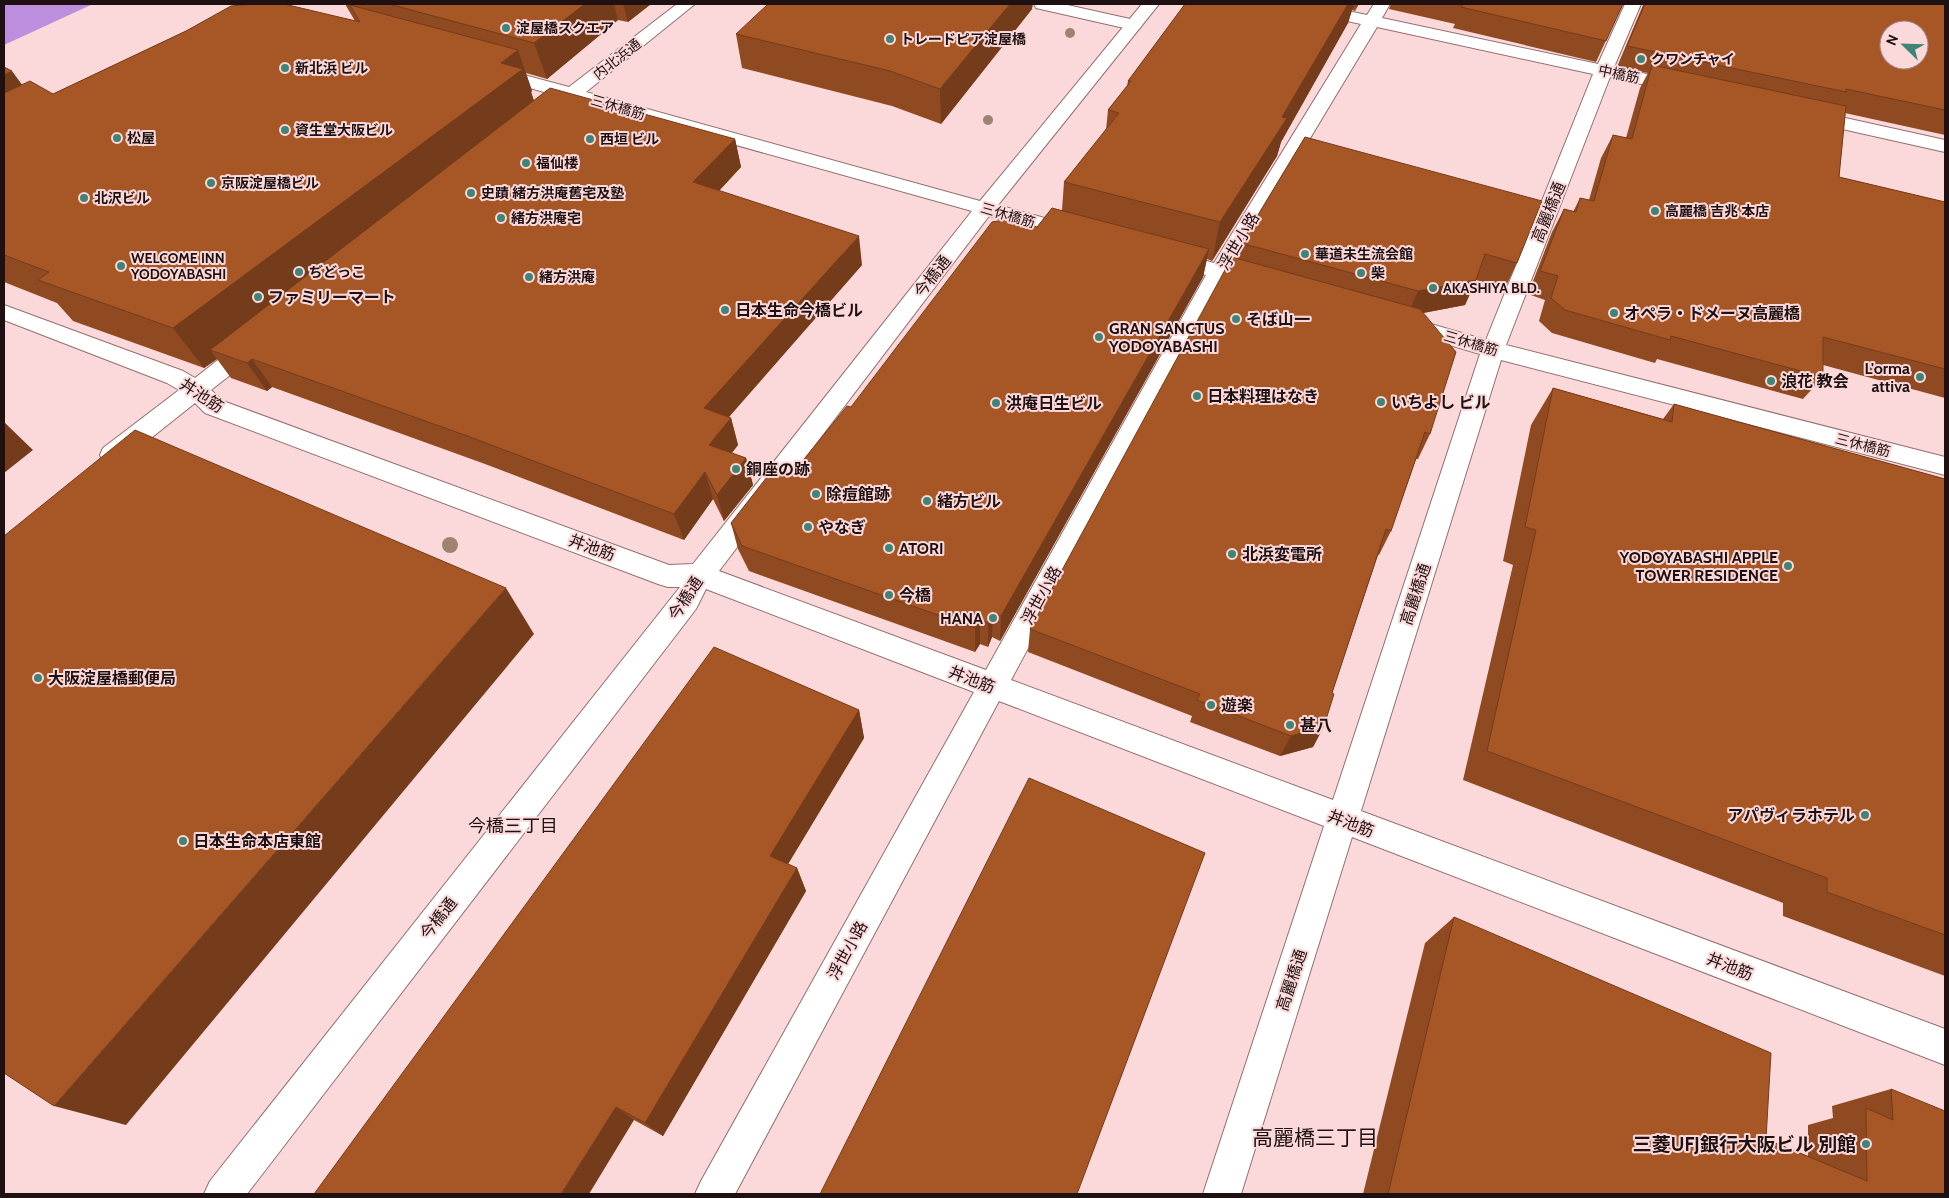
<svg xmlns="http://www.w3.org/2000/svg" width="1949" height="1198" font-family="Cabin,'Noto Sans JP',sans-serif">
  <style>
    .water { fill: #bc8fde }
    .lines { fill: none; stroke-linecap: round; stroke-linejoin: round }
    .lane-casing { stroke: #946f70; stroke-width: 2 }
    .street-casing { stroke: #946f70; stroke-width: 2 }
    .lane { fill: #fff; fill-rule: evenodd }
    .street { fill: #fff; fill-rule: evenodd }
    .tree { fill: #9e836e }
    .wall { fill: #904a21 }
    .shaded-wall { fill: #753c1b }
    .building { fill: #a75626; stroke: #753c1b; fill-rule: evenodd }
    .poi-dot { fill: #408478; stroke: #fbd9da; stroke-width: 2 }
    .labels { text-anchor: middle; stroke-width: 4; stroke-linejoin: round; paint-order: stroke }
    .far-poi-label { font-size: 14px; font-weight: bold; fill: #1f1112; stroke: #fbd9da; text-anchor: start }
    .far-street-label { font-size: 14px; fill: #1f1112; stroke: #fbd9da }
    .street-label { font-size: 16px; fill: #1f1112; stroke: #fbd9da }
    .poi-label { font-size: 16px; font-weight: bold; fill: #1f1112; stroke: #fbd9da; text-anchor: start }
    .neighbourhood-label { font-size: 18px; fill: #1f1112; stroke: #fbd9da }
    .near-poi-label { font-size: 19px; font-weight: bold; fill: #1f1112; stroke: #fbd9da; text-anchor: end }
    .near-neighbourhood-label { font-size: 21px; fill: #1f1112; stroke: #fbd9da }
  </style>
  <rect width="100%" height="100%" fill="#fbd9da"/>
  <path class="water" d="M4 4H93L4 45Z"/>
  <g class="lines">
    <g class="lane-casing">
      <path id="lane" d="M1034 4H1063L1139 21 1142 25 1139 29 1133 30 1036 8Z"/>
    </g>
    <g class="street-casing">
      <path id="street" d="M677 4H695L586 92 980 201 1142 4H1159L998 205 1084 229 1088 234 1084 239 1077 241 989 216 719 571 986 670 1206 275 1161 263 1158 258 1161 253 1169 251 1214 263 1361 24 1286 8 1284 4H1315L1367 15 1374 4H1390L1382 18 1598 64 1625 4H1641L1614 67 1688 83 1690 87 1688 91 1681 93 1610 77 1506 345 1945 457V475L1501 360 1361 811 1945 1029V1065L1352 837 1241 1194H1203L1324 826 999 701 735 1194H695L701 1181 974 692 706 589 696 609 247 1194H204L210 1181 680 587H668L658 584 205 413 195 403 121 462 112 464 103 462 100 455 103 448 179 390 167 383 4 320V305L183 371 195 378 246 338 254 336 262 338 265 344 262 350 211 390 223 401 669 565 693 564 972 211 575 100C567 106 563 109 553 107L551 103 558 96 488 76 485 72 488 68 494 67 569 87ZM1377 27 1593 74 1486 340 1407 317 1399 320 1396 325 1399 330 1480 354 1333 800 1011 680 1225 281 1260 290 1268 288 1271 283 1268 278 1232 268Z
        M1809 110 1945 140V152L1802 120 1800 116 1802 112Z"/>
    </g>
    <use href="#lane" class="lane"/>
    <use href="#street" class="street"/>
  </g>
  <g class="tree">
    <circle cx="1070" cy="33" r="5"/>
    <circle cx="988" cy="120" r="5"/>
    <circle cx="450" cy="545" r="8"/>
  </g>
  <path class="wall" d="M345 4H651L628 22 618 20 547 79 526 73 532 91 531 92 534 101 735 139 741 167 719 191 862 265 729 417 731 418 738 445 732 453 746 458 753 485 724 521 713 499 684 540 485 464 272 387 267 391 231 378 217 359 204 368 73 321 57 303 4 282V67L22 85 53 94 186 31 355 21Z
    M1185 4H1359L1355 11 1352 10 1348 23 1281 142 1277 156 1212 261 1207 259 1203 277 1000 641 992 637 988 647 980 644 975 652 749 571 738 549 731 523 792 474 851 407 1037 227 1062 210 1064 182 1106 130 1108 110 1127 86 1128 81Z
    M1391 4H1623L1596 62 1453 28 1455 24 1389 9Z
    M1642 4H1945V135L1845 113 1839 177 1945 202V398L1823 365V377L1803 399 1657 359 1655 363 1552 333 1539 321 1545 300 1528 294 1552 232 1564 209 1573 212 1580 198 1589 200 1601 158 1613 135 1626 138 1640 88 1648 73 1617 67 1643 5Z
    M1032 9 941 124 892 106 742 68 736 34Z
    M1305 137 1517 263 1505 288 1476 280 1465 305 1423 313 1430 434 1418 459H1416L1391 531 1379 555H1378L1332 693 1324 726 1313 747 1280 756 1190 722 1192 716 1028 652 1030 629 1237 258 1241 243Z
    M1553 388 1663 419 1674 404 1945 479V976L1783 916V903L1463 780 1513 565 1503 561 1531 425Z
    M859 710 864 738 788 864 797 868 806 891 663 1136 634 1120 314 1194Z
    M1454 917 1766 1139 1808 1156V1125L1833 1118 1832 1106 1891 1089 1945 1194H1363L1425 943Z"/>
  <path class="shaded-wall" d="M585 4H614L618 20 547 79 534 43Z
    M623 4H651L628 22Z
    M1010 4H1033L1032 9 941 124 940 89Z
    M1348 4H1354L1348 23 1281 142 1277 156 1212 261 1220 222Z
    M518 50 532 91 531 92 537 110 210 350 217 359 204 368 173 328Z
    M12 71 42 112 4 132V75Z
    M735 139 741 167 700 211 693 182Z
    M859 236 862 265 712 436 704 408Z
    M1209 249 1203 277 1000 641 1001 616Z
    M1476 280 1465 305 1407 316 1418 291Z
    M252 359 272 387 267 391 247 363Z
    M731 418 738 445 716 472 709 445Z
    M4 422 33 450 4 473Z
    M746 458 753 485 724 521 717 495Z
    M705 472 713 499 684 540 674 514Z
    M506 588 534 634 126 1125 54 1106Z
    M993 613 992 637 988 647V623Z
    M980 620V644L975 652V628Z
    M859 710 864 738 779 879 770 856Z
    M1324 726 1313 747 1280 756 1291 736Z
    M797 868 806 891 663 1136 645 1123Z
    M616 1107 634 1120 589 1194H561Z"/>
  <path class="building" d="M254 4H284L360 22 350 5 518 50 501 63 523 69 173 328 38 280 49 272 4 255V93L30 81 53 94 186 31 231 6Z
    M389 4H585L534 43Z
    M768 4H1010L940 89 890 71 736 34Z
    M1185 4H1348L1282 117 1287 118 1220 222 1064 182 1119 113 1108 110 1131 81H1128Z
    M1463 4H1623L1606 41 1461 7Z
    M1645 4H1945V110L1846 89V92L1627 46ZM1889 30H1919V60H1889Z
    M1652 65 1846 106 1839 177 1945 202V369L1823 337V377L1671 336 1670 340 1565 310 1551 298 1558 276 1540 271 1564 209 1576 212 1580 198 1594 201 1613 135 1632 139Z
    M4 67 12 71 4 75Z
    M550 88 735 139 693 182 859 236 704 408 731 418 709 445 746 458 717 495 705 472 674 514 470 437 252 359 247 363 210 350Z
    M1305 137 1542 201 1517 263 1485 254 1476 280 1418 291 1241 243Z
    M1052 208 1209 249 1001 616 993 613 988 623 980 620 975 628 742 546 731 523 774 468 792 474 847 406 851 407 992 222 1010 219 1037 227Z
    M1232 257 1420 309 1456 352 1430 434 1425 432 1391 531 1386 529 1332 693 1334 694 1324 726 1291 736 1197 700 1200 694 1030 629Z
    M1553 388 1672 422 1674 404 1945 479V935L1827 892V878L1487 751 1536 530 1525 527Z
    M135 430 506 588 54 1106 4 1073V536Z
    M714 647 859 710 770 856 797 868 645 1123 616 1107 561 1194H314Z
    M1029 778 1205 853 1077 1194H820Z
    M1454 917 1771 1053 1766 1139 1867 1181 1866 1108 1893 1120 1891 1089 1945 1111V1194H1388Z"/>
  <g class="poi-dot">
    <circle cx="506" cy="28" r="5"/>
    <circle cx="890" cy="39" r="5"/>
    <circle cx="1641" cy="59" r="5"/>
    <circle cx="285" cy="68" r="5"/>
    <circle cx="285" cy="130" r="5"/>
    <circle cx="117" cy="138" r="5"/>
    <circle cx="590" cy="139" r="5"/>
    <circle cx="526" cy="163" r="5"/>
    <circle cx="211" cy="183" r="5"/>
    <circle cx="471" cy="193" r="5"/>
    <circle cx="84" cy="198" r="5"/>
    <circle cx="1655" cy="211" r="5"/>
    <circle cx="501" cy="218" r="5"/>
    <circle cx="1305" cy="254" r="5"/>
    <circle cx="121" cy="266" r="5"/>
    <circle cx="299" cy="272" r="5"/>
    <circle cx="1361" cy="273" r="5"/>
    <circle cx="529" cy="277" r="5"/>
    <circle cx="1433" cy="288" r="5"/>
    <circle cx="258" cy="297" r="5"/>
    <circle cx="725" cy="310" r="5"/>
    <circle cx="1614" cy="313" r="5"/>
    <circle cx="1236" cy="319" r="5"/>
    <circle cx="1099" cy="337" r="5"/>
    <circle cx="1920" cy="377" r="5"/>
    <circle cx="1771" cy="381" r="5"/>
    <circle cx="1197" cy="396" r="5"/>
    <circle cx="1381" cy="402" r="5"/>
    <circle cx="996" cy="403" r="5"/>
    <circle cx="736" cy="469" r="5"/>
    <circle cx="816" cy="494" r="5"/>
    <circle cx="927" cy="501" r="5"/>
    <circle cx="808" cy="527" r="5"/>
    <circle cx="889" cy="548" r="5"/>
    <circle cx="1232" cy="554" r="5"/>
    <circle cx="1788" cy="566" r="5"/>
    <circle cx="889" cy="595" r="5"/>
    <circle cx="993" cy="618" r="5"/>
    <circle cx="38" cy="678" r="5"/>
    <circle cx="1211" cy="705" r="5"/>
    <circle cx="1290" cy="725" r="5"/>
    <circle cx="1865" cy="815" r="5"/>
    <circle cx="183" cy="841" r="5"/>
    <circle cx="1866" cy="1144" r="5"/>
  </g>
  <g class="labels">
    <g class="far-poi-label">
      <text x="516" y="33">淀屋橋スクエア</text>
      <text x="900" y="44">トレードピア淀屋橋</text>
      <text x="1651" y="64">クワンチャイ</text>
      <text x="295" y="73">新北浜 ビル</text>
      <text x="295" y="135">資生堂大阪ビル</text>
      <text x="127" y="143">松屋</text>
      <text x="600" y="144">西垣 ビル</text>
      <text x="536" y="168">福仙楼</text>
      <text x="221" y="188">京阪淀屋橋ビル</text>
      <text x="481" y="198">史蹟 緒方洪庵舊宅及塾</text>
      <text x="94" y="203">北沢ビル</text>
      <text x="1665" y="216">高麗橋 吉兆 本店</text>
      <text x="511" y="223">緒方洪庵宅</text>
      <text x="1315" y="259">華道未生流会館</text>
      <text x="131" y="263">WELCOME INN<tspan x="131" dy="16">YODOYABASHI</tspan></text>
      <text x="309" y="277">ぢどっこ</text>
      <text x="1371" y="278">柴</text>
      <text x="539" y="282">緒方洪庵</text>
      <text x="1443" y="293">AKASHIYA BLD.</text>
    </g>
    <g class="far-street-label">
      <text transform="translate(617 59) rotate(-38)" y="5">内北浜通</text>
      <text transform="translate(1619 74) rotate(12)" y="5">中橋筋</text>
      <text transform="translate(618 107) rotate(16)" y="5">三休橋筋</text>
      <text transform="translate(1008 215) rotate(16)" y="5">三休橋筋</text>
      <text transform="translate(1471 343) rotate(16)" y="5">三休橋筋</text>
      <text transform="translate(1863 445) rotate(14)" y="5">三休橋筋</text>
    </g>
    <g class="street-label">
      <text transform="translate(1548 212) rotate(-68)" y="6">高麗橋通</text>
      <text transform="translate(1238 241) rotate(-59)" y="6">浮世小路</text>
      <text transform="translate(932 276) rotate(-52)" y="6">今橋通</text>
      <text transform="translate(202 395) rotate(33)" y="6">丼池筋</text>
      <text transform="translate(592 547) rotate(20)" y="6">丼池筋</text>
      <text transform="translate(1415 594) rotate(-72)" y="6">高麗橋通</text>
      <text transform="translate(1041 595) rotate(-61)" y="6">浮世小路</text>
      <text transform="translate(685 598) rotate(-57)" y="6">今橋通</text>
      <text transform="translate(972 679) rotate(21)" y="6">丼池筋</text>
      <text transform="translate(1351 823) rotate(21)" y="6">丼池筋</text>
      <text transform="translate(438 918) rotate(-52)" y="6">今橋通</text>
      <text transform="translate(847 950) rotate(-61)" y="6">浮世小路</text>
      <text transform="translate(1730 966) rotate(21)" y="6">丼池筋</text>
      <text transform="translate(1291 980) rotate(-72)" y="6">高麗橋通</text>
    </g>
    <g class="poi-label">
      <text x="268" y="303">ファミリーマート</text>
      <text x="735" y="316">日本生命今橋ビル</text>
      <text x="1624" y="319">オペラ・ドメーヌ高麗橋</text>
      <text x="1246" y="325">そば山一</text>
      <text x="1109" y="334">GRAN SANCTUS<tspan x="1109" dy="18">YODOYABASHI</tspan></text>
      <text x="1910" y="374" text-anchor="end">L'orma<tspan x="1910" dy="18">attiva</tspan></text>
      <text x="1781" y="387">浪花 教会</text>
      <text x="1207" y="402">日本料理はなき</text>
      <text x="1391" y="408">いちよし ビル</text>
      <text x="1006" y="409">洪庵日生ビル</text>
      <text x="746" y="475">銅座の跡</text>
      <text x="826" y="500">除痘館跡</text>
      <text x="937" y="507">緒方ビル</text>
      <text x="818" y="533">やなぎ</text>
      <text x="899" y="554">ATORI</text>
      <text x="1242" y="560">北浜変電所</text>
      <text x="1778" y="563" text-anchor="end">YODOYABASHI APPLE<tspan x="1778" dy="18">TOWER RESIDENCE</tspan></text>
      <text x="899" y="601">今橋</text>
      <text x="983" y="624" text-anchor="end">HANA</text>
      <text x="48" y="684">大阪淀屋橋郵便局</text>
      <text x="1221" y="711">遊楽</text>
      <text x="1300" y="731">甚八</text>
      <text x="1855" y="821" text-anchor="end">アパヴィラホテル</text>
      <text x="193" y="847">日本生命本店東館</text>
    </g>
    <g class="neighbourhood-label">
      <text x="513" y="832">今橋三丁目</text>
    </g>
    <g class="near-poi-label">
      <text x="1856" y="1151">三菱UFJ銀行大阪ビル 別館</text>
    </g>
    <g class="near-neighbourhood-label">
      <text x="1315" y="1145">高麗橋三丁目</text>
    </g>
  </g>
  <rect width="1949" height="1198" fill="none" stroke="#1f1112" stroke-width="10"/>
  <g transform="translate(1904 45) rotate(293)"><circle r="24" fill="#fbd9da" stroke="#a3898a"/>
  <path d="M0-4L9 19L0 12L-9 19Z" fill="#408478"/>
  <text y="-8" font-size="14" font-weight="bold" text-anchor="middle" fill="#1f1112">N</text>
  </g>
</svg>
